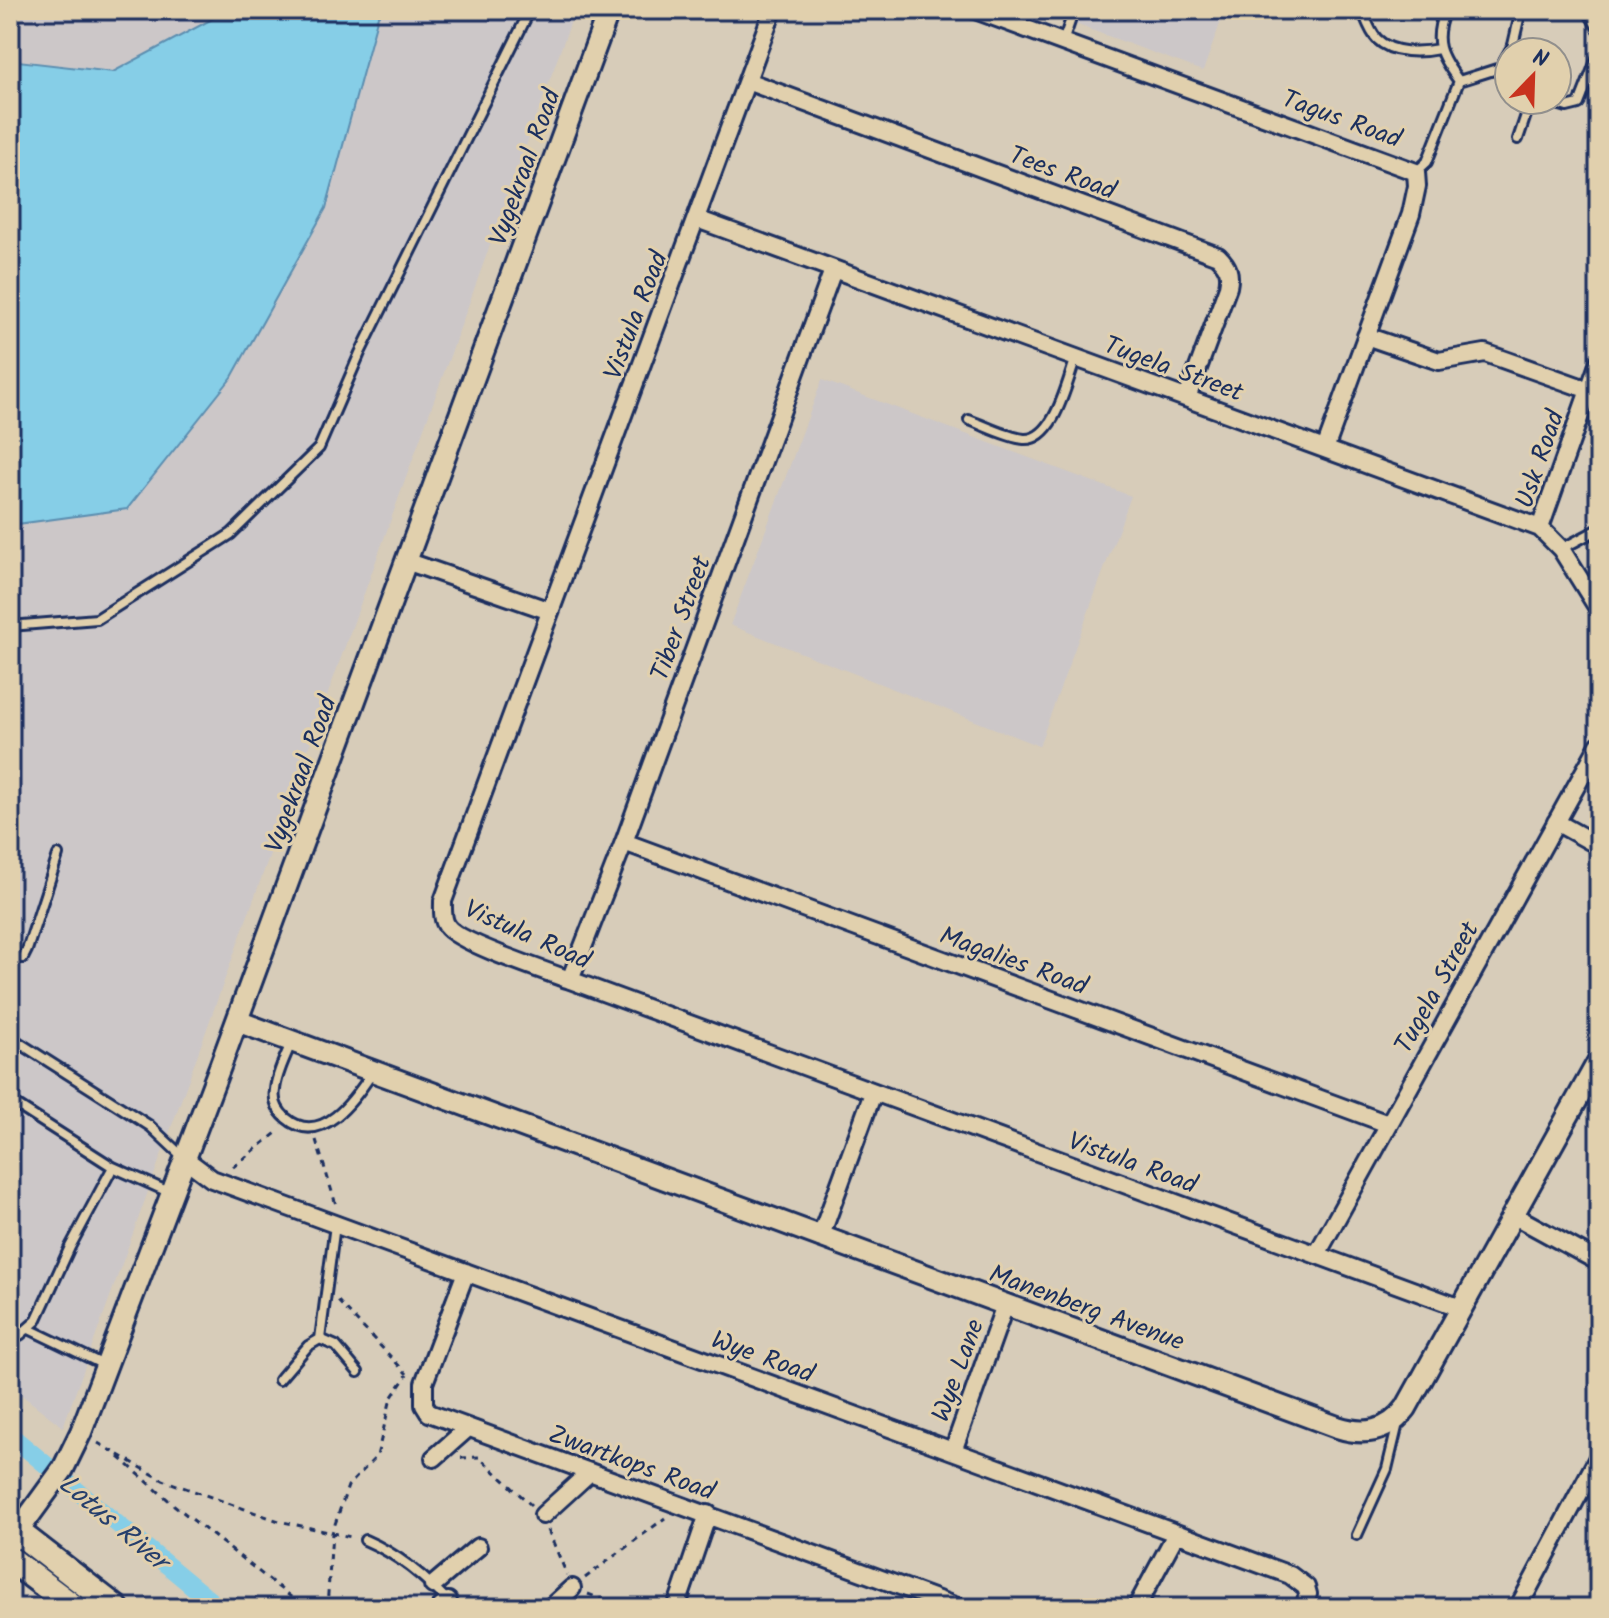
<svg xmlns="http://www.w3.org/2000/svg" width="1609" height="1618" font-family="Kalam,sans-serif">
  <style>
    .built { fill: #ccc7c8 }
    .water { fill: #86cee7; stroke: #5b8eb0; stroke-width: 2 }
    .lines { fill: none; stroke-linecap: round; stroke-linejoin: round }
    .canal { stroke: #86cee7; stroke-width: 18 }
    .service-casing { stroke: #1b2f5e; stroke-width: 14 }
    .minor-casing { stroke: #1b2f5e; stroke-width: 22 }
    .tertiary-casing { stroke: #1b2f5e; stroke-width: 26 }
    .secondary-casing { stroke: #1b2f5e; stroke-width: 30 }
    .path { stroke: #1b2f5e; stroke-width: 3; stroke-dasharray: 6 6; stroke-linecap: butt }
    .service { stroke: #e1d0ad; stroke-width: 8 }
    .minor { stroke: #e1d0ad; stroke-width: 16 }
    .tertiary { stroke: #e1d0ad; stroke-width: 20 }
    .secondary { stroke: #e1d0ad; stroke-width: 24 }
    .labels { text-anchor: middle; stroke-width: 6; stroke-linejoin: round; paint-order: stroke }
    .street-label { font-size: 26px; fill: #1b2f5e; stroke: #e1d0ad }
    .water-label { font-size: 28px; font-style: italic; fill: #263f6c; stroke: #e1d0ad }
  </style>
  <rect width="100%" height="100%" fill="#d7ccb9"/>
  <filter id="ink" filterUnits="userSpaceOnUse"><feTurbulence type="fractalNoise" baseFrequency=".0125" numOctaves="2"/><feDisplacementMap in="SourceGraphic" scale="16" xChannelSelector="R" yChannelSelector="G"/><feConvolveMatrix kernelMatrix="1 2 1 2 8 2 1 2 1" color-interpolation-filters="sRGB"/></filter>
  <g filter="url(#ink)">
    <path class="built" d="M10 10H575L63 1427 10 1386Z
      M1037 10H1225L1203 71Z
      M822 380 1131 496 1039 746 730 625Z"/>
    <path class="water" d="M229 10H384L378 16 326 208 232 377 127 509 10 525V60L113 72Z"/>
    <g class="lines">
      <path class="canal" d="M10 1435 219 1608"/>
      <g class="service-casing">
        <path id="service" d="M1362 10C1366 19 1370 32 1377 39 1392 54 1420 53 1439 49
          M1445 10C1432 41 1440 56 1459 81
          M1587 10 1599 30
          M1063 42 1074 10
          M1500 68 1509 83
          M1459 81 1500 68 1513 45 1521 10
          M1544 100 1567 107 1579 104 1599 53
          M1518 139 1531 100
          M1416 172 1427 162 1459 81
          M969 420C986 426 1006 437 1024 439 1055 441 1067 381 1076 358
          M1561 549 1599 529
          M10 626 97 619 231 534 319 448 360 353 530 10
          M10 958H23L27 950 58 855
          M10 1037 150 1126 183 1157
          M291 1043C285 1058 276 1075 275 1090 273 1101 278 1111 286 1118 321 1148 355 1099 372 1073
          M10 1101 113 1167
          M29 1329 104 1365
          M10 1337 20 1335 36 1321 70 1247 113 1167 171 1193
          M320 1339 335 1225
          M279 1380 308 1346 320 1339 336 1346 358 1372
          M1357 1535 1387 1469 1398 1423
          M365 1540C400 1555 429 1580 454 1608"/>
      </g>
      <g class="minor-casing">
        <path id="minor" d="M773 10 443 901C443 910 442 919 447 926 457 942 548 972 570 980L1461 1308
          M975 10 1416 172 1417 186 1411 214 1325 449
          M747 81 1218 256C1228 266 1231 273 1228 287L1187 398
          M697 219 1540 528 1561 549 1599 610
          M1366 336 1439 361 1485 353 1589 390
          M1540 528 1599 362
          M406 561 550 611
          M1556 822 1599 846
          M624 842 1388 1124
          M570 980 624 842 833 270
          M184 1158 212 1179 1290 1575 1306 1587 1308 1594 1304 1608
          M1513 1215 1599 1262
          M820 1238 873 1093
          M1317 1254 1599 745
          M466 1272 424 1383V1405L429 1413 960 1608
          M953 1451 1005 1305
          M434 1458 468 1428
          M543 1515 590 1472
          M433 1585 478 1547
          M440 1608 448 1601
          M550 1608 572 1588
          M676 1608 708 1514
          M1136 1608 1176 1534
          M1518 1608 1599 1456"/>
      </g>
      <g class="tertiary-casing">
        <path id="tertiary" d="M237 1021 1337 1427C1365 1436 1388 1432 1406 1408L1599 1060
          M10 1542 63 1469 81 1432 221 1064 609 10"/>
      </g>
      <g class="secondary-casing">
        <path id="secondary" d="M10 1526 116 1608
          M10 1559 75 1608"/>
      </g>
      <path class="path" d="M316 1140 337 1208
        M233 1167 280 1130
        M338 1301 407 1374
        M98 1443 163 1480 279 1521 351 1537
        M119 1457 174 1505 305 1608
        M461 1458 479 1457 531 1505
        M548 1530 567 1575
        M585 1578 665 1518
        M588 1594 626 1608
        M327 1608 332 1533 348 1486 377 1456 391 1398 407 1375"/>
      <use href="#service" class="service"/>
      <use href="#minor" class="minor"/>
      <use href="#tertiary" class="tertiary"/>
      <use href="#secondary" class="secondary"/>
    </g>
  </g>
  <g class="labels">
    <g class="street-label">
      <text transform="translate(1342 118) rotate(20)" y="9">Tagus Road</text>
      <text transform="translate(524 167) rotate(-70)" y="9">Vygekraal Road</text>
      <text transform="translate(1063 172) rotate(20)" y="9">Tees Road</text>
      <text transform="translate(635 315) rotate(-69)" y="9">Vistula Road</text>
      <text transform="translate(1174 368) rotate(20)" y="9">Tugela Street</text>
      <text transform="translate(1539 459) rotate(-71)" y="9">Usk Road</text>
      <text transform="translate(680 618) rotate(-70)" y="9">Tiber Street</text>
      <text transform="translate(300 774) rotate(-70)" y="9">Vygekraal Road</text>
      <text transform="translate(528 934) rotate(24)" y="9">Vistula Road</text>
      <text transform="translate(1014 960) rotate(20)" y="9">Magalies Road</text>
      <text transform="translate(1436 987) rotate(-61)" y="9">Tugela Street</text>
      <text transform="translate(1133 1162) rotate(20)" y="9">Vistula Road</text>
      <text transform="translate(1087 1307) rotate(20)" y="9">Manenberg Avenue</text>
      <text transform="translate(763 1356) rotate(20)" y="9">Wye Road</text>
      <text transform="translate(957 1370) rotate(-70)" y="9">Wye Lane</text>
      <text transform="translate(632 1462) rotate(20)" y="9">Zwartkops Road</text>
    </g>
    <g class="water-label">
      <text transform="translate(114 1521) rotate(40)" y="10">Lotus River</text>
    </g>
  </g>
  <rect width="1609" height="1618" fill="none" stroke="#e1d0ad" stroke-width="40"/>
  <rect x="20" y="20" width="1569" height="1578" fill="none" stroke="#1b2f5e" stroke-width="3" filter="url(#ink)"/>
  <g transform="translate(1533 76) rotate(23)"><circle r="38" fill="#e1d0ad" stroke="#92908d" stroke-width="2"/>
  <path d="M0-6L14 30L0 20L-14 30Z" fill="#c8321e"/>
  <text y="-12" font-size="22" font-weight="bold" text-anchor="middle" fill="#1b2f5e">N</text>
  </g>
</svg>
